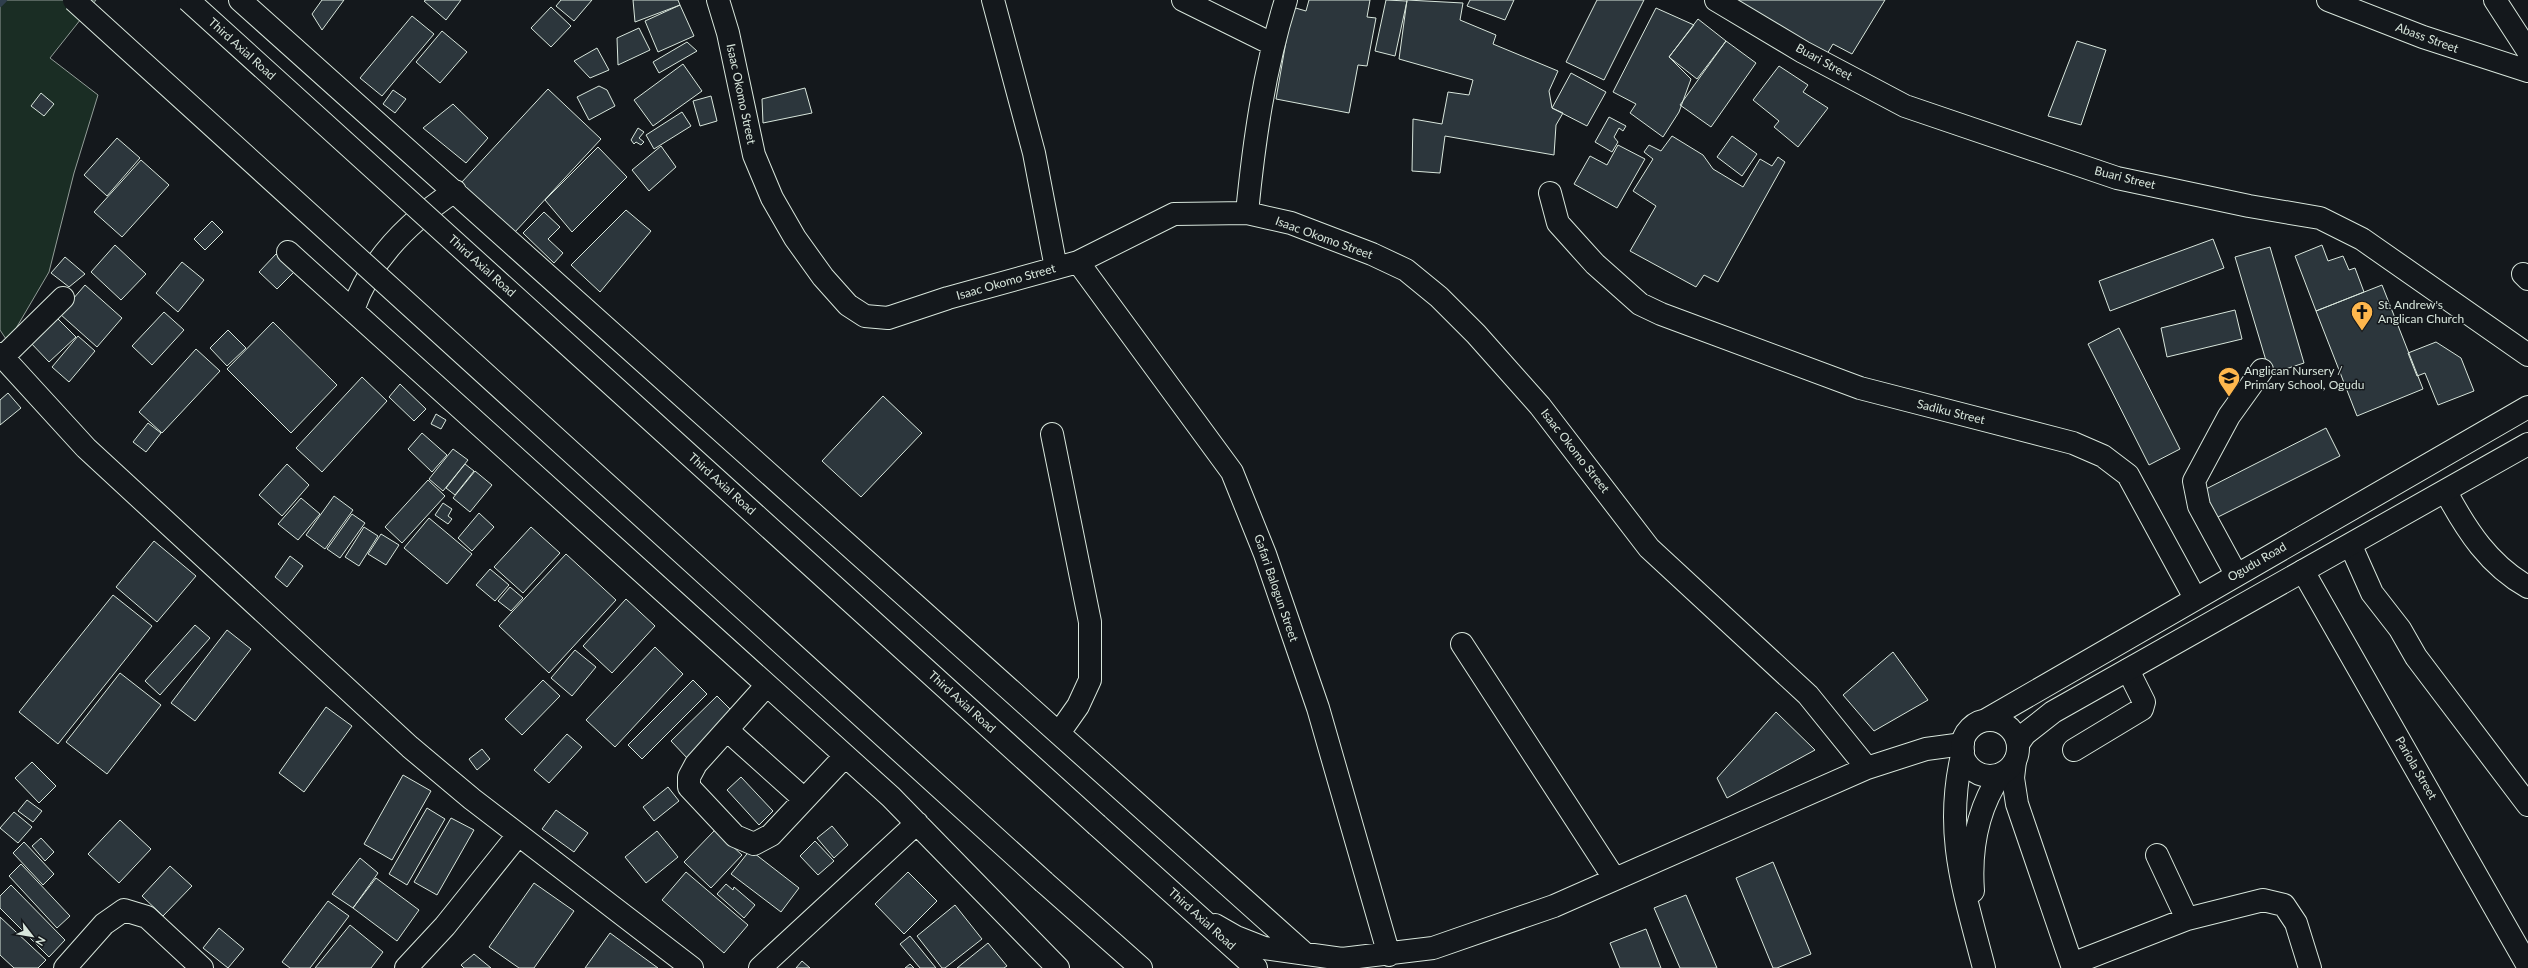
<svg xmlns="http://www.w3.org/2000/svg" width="2528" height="968" font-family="Lato,sans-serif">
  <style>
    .green { fill: #1a2d24; stroke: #939e99 }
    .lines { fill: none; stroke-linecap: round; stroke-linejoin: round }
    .stream { stroke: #2f3f4d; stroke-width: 6 }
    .building { fill: #2c363c; stroke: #d8e6dc }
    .minor-casing { stroke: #d8e6dc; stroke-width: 24 }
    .major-casing { stroke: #d8e6dc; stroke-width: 24 }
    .highway-casing { stroke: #d8e6dc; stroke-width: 24 }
    .minor { stroke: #14181c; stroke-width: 22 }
    .major { stroke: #14181c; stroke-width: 22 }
    .highway { stroke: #14181c; stroke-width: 22 }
    .highway-bridge-casing { stroke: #d8e6dc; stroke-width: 24; stroke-linecap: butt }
    .highway-bridge { stroke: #14181c; stroke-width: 22 }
    .labels { text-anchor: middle; stroke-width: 3; stroke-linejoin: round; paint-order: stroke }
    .street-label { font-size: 12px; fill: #d8e6dc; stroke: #14181c }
    .poi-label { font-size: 12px; fill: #d8e6dc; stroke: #14181c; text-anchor: start }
  </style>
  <rect width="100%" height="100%" fill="#14181c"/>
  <path class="green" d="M0 0H96L50 58 98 95 74 173 49 272 8 342 0 330Z"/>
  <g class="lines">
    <path class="stream" d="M0 4 4 0"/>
  </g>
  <path class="building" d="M322 0H344L322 30 312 14Z
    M426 0H461L446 20 424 1Z
    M561 0H592L574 21 556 6Z
    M633 0H678L680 5 635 22Z
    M1309 0H1370L1367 17 1376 18 1367 66 1358 65 1349 113 1276 99 1292 7 1306 11Z
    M1386 0 1407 1 1395 56 1375 51Z
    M1407 0 1463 3 1460 20 1496 35 1493 44 1558 71 1549 91 1552 108 1563 113 1556 125 1554 155 1445 136 1440 173 1412 171 1413 119 1442 124 1448 92 1469 95 1473 80 1399 59Z
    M1470 0H1514L1505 20 1467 6Z
    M1597 0H1644L1604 80 1566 62Z
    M1735 0H1885L1852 54 1833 44 1827 54Z
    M680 5 694 36 658 52 645 21Z
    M551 7 571 26 551 47 531 28Z
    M1656 8 1694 25 1669 57 1691 79 1679 112 1663 137 1630 113 1636 104 1613 92Z
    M412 16 434 34 382 96 360 78Z
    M1698 19 1726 41 1697 79 1669 57Z
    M639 28 650 50 618 65 617 38Z
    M442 31 467 52 440 83 416 62Z
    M1726 41 1756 63 1711 127 1680 105Z
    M2077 41 2106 50 2081 125 2048 116Z
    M687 42 697 51 659 73 653 62Z
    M597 48 609 70 590 78 574 61Z
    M683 64 702 91 653 126 634 100Z
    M1779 66 1808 85 1803 92 1828 108 1798 147 1774 127 1779 121 1753 100Z
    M1571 73 1606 92 1587 126 1552 108Z
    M599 86 607 90 615 106 589 120 577 97Z
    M805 88 812 113 763 123 762 99Z
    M548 89 601 139 514 233 461 183Z
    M393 90 406 99 395 113 383 104Z
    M41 93 54 104 44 116 31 106Z
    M711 96 717 121 700 126 693 101Z
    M453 104 488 138 466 163 423 128Z
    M682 112 691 126 654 149 646 135Z
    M1609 117 1626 126 1623 131 1619 128 1614 137 1618 142 1612 152 1595 142Z
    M638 128 644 132 639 138 644 142 641 145 636 142 634 144 631 140Z
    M1672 136 1703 155 1713 169 1743 187 1760 159 1772 166 1778 157 1785 162 1718 282 1704 275 1696 287 1630 251 1656 206 1633 191 1653 159 1644 152 1649 145 1661 151Z
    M1732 136 1757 154 1742 176 1717 157Z
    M117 138 140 158 107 196 84 175Z
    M1618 145 1645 159 1617 208 1574 184 1590 156 1607 165Z
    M661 146 676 167 649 191 632 170Z
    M598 147 627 177 572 232 545 200Z
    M141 160 169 185 122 237 94 212Z
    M626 210 651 231 600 292 571 265Z
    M544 212 560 227 548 239 563 253 554 263 523 233Z
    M212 221 223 232 205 250 194 239Z
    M2213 239 2224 268 2110 311 2099 281Z
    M115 245 146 274 121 300 91 272Z
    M2322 245 2328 261 2343 256 2349 270 2355 268 2364 292 2316 311 2295 256Z
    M2270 247 2304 363 2270 374 2235 257Z
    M276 254 294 272 277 289 259 272Z
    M65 257 85 274 69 287 51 273Z
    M182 262 204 280 178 312 156 293Z
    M85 285 122 318 97 347 60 314Z
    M2382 285 2423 389 2357 416 2316 311Z
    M2235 310 2242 339 2167 357 2161 328Z
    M164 312 184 330 152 365 132 346Z
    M55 316 76 337 49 362 29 341Z
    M273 322 337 385 291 433 227 369Z
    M2119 328 2180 449 2149 465 2088 344Z
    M228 330 246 348 227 366 210 348Z
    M78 336 95 351 69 382 52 367Z
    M2436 342 2461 358 2474 391 2438 405 2425 373 2417 376 2408 353Z
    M196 349 220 371 162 433 139 412Z
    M362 377 387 401 322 472 296 448Z
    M400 384 426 409 414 421 389 397Z
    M8 393 21 408 0 425V400Z
    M883 396 922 433 861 497 822 461Z
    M436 414 446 420 441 429 431 424Z
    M148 423 161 433 146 452 133 442Z
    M2326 428 2340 456 2214 519 2200 492Z
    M422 433 447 455 432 472 408 449Z
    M453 449 468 460 443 491 429 479Z
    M287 464 309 485 282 516 259 495Z
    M465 464 474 471 455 495 446 488Z
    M475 471 492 485 470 512 453 498Z
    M428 480 445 496 402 543 385 527Z
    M334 496 353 510 325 549 306 535Z
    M301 498 320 514 298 540 278 524Z
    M443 503 452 509 448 516 452 519 448 524 435 515Z
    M479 513 494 527 472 551 458 538Z
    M352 514 365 523 340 558 327 549Z
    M429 518 472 554 447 584 404 548Z
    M364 527 378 536 359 566 345 557Z
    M531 527 560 553 523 593 494 567Z
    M381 534 399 545 386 565 368 554Z
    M154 541 196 576 157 622 116 587Z
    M566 554 616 600 549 673 499 626Z
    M290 556 303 566 287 587 275 577Z
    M490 569 509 585 495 601 476 585Z
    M510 587 523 598 511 611 498 601Z
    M113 595 152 626 58 744 19 712Z
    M626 599 655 626 612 673 583 646Z
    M195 625 210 638 160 695 145 681Z
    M227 630 251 649 195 721 171 703Z
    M655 647 683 674 615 747 586 720Z
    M575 650 596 667 572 696 551 678Z
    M1893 652 1928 700 1874 731 1843 695Z
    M120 673 161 705 107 774 66 742Z
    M543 680 560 696 522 735 505 719Z
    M693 680 707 694 642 759 628 745Z
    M717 696 735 714 689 760 671 741Z
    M326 707 352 726 304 792 279 773Z
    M1776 712 1815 750 1727 798 1717 778Z
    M567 734 582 747 549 783 534 770Z
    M482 749 490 759 477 770 469 759Z
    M32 762 56 786 39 803 15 778Z
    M403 775 431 791 392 860 364 844Z
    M741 777 773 811 759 825 727 790Z
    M668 787 679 801 654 821 643 807Z
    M27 800 42 811 33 822 18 811Z
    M427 808 445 819 407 885 389 874Z
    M556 810 588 833 574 852 542 829Z
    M14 812 32 827 18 843 0 828Z
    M451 818 474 830 437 895 414 882Z
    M120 820 151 849 119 883 88 854Z
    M832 826 848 845 834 858 817 838Z
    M715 830 742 855 711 888 684 862Z
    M657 831 678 857 646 883 625 857Z
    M41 838 54 852 45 861 32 846Z
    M815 841 834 861 818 875 800 856Z
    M24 842 54 874 43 885 13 853Z
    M750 850 799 888 781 912 731 874Z
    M360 858 378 873 353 908 332 894Z
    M1773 862 1811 954 1777 968H1773L1736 878Z
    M21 864 70 916 57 928 9 876Z
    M170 866 192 886 163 916 142 896Z
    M686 872 748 925 724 953 662 900Z
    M908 872 937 901 904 934 875 904Z
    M376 878 419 910 397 941 353 908Z
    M534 883 574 911 534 968H519L489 947Z
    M726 884 733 890 734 887 755 905 744 918 717 894Z
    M11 885 65 940 49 957 0 908V896Z
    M1686 895 1717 968H1680L1654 908Z
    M328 901 349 916 310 968H290L282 962Z
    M955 905 982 939 945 968H942L917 936Z
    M0 917 46 960 38 968H14L0 955Z
    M350 925 383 952 371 968H315Z
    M219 928 244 949 228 968 203 948Z
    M1646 929 1661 968H1620L1610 943Z
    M610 933 658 968H585Z
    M910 936 936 968H920L900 944Z
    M988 943 1007 966 1004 968H957Z
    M474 954 491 968H464L461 965Z
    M802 961 810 968H796Z
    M910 964 914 968H905Z"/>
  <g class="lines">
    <g class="minor-casing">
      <path id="minor" d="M240 0 1305 954
        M718 0 728 33 754 155 772 198 795 238 823 277 848 305 865 316 888 318 948 298 1078 262 1174 214 1247 213 1291 223 1372 254 1406 270 1439 297 1476 334 1540 406 1649 548 1808 695 1867 768
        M993 0 1034 153 1056 268
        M1183 0 1272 44
        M1716 0 1803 52 1905 106 2117 178 2249 206 2320 218 2362 239 2528 355
        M2328 0 2423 37 2528 71
        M2495 0 2528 51
        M1550 193 1558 223 1576 243 1595 264 1640 304 1661 314 1860 388 2073 443 2103 456 2128 475 2195 598
        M1247 213C1254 141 1264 70 1286 0
        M288 252 891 797 1058 968
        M1078 262 1232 472 1265 554 1318 708 1389 955
        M2523 274 2528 279
        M353 310C370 260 411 220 455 191
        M0 354 86 448 410 747 472 799 692 968
        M3 357 63 298
        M1052 434 1090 622V680L1078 706 1059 733
        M2446 492C2467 531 2489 565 2528 587
        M2351 546 2372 593 2400 629 2416 657 2528 805
        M2303 571 2528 966
        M2236 574 2199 506 2194 481 2229 416 2262 370
        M1462 644 1614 878
        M767 685 696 764 689 777V787L735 836 754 844 771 835 845 756
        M727 730 804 799
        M2074 750 2142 709 2144 702 2128 670
        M2015 761 2013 778 2017 804 2073 968
        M2157 855 2187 919
        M1215 925 1236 937 1264 948 1342 959 1433 948 1554 906 1867 768 1926 749 1963 744
        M2072 964 2187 919 2263 900 2284 905 2296 923 2310 968
        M65 968 104 924 124 910 147 917 202 968
        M406 968 445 926 518 835
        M760 968 917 823"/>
    </g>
    <g class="major-casing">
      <path id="major" d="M1986 720 2528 407
        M1962 748a28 28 0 1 1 56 0a28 28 0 1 1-56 0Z
        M2018 744 2025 734 2053 712 2528 444
        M1963 751C1943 833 1964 890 1984 968
        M1973 891C1970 849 1977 809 2001 774"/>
    </g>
    <g class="highway-casing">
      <path id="highway" d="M1097 825 1256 968
        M1044 882 1141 968"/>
    </g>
    <use href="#minor" class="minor"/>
    <use href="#major" class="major"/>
    <use href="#highway" class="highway"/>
    <g class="highway-bridge-casing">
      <path id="highway-bridge" d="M74 0 1044 882
        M188 0 1097 825"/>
    </g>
    <use href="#highway-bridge" class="highway-bridge"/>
  </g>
  <defs>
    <g id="church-pin" transform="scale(1.15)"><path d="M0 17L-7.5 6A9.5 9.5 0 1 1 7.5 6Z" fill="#ffb74d" stroke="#14181c"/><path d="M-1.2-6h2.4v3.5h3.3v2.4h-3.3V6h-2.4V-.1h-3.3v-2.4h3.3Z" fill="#111"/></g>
    <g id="school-pin" transform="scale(1.15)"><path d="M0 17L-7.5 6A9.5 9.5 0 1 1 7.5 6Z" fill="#ffb74d" stroke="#14181c"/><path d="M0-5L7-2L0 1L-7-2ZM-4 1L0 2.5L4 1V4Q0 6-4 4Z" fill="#111"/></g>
  </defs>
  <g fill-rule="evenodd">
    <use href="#church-pin" x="2362" y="312"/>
    <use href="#school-pin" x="2229" y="378"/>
  </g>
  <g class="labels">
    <g class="street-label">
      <text transform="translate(2427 38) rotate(20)" y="4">Abass Street</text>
      <text transform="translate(242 49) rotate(42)" y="4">Third Axial Road</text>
      <text transform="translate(1824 62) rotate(29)" y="4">Buari Street</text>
      <text transform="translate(741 94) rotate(78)" y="4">Isaac Okomo Street</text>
      <text transform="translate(2125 178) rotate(14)" y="4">Buari Street</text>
      <text transform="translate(1324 238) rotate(20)" y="4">Isaac Okomo Street</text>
      <text transform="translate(482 266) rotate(42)" y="4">Third Axial Road</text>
      <text transform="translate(1006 282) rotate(-16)" y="4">Isaac Okomo Street</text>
      <text transform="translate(1951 412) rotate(14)" y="4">Sadiku Street</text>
      <text transform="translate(1575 451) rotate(52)" y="4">Isaac Okomo Street</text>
      <text transform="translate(722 484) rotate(42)" y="4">Third Axial Road</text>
      <text transform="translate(2257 562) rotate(-30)" y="4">Ogudu Road</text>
      <text transform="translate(1276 588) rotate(71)" y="4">Gafari Balogun Street</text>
      <text transform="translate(962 702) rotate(42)" y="4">Third Axial Road</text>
      <text transform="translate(2416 768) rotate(60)" y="4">Pariola Street</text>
      <text transform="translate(1202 919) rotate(42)" y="4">Third Axial Road</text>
    </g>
    <g class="poi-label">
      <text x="2378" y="309">St. Andrew's<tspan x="2378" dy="14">Anglican Church</tspan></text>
      <text x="2244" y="375">Anglican Nursery /<tspan x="2244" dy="14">Primary School, Ogudu</tspan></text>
    </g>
  </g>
  <g transform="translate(32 936) rotate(121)" stroke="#14181c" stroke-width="3" paint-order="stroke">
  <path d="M0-3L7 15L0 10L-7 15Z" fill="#d8e6dc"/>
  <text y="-6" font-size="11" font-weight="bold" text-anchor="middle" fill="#d8e6dc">N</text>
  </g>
</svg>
